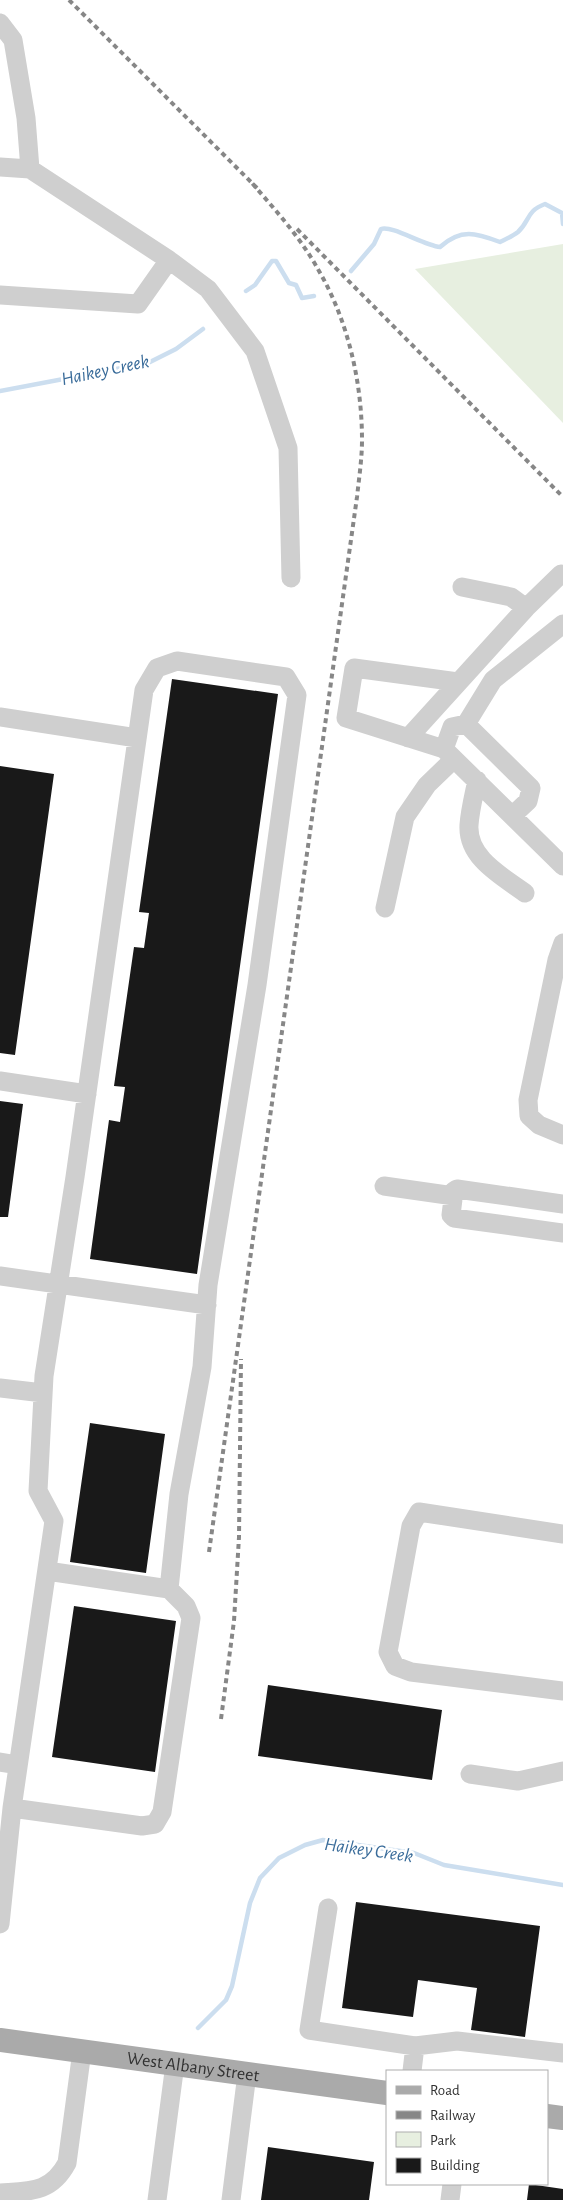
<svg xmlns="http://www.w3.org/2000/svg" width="563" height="2200" font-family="'Alegreya Sans',sans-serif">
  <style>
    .green { fill: #e7efe0 }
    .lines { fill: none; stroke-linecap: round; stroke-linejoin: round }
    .stream { stroke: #ccdeef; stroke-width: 4.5 }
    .building { fill: #191919 }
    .minor { stroke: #cfcfcf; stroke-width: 19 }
    .major { stroke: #aaa; stroke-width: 24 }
    .rail { stroke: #878787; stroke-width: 4; stroke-dasharray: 5 4; stroke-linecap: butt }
    .labels { text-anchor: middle; stroke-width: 5; stroke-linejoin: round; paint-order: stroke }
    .street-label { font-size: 18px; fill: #323232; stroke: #fff }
    .water-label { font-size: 19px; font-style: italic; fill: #3a6c9a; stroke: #fff }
  </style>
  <rect width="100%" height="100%" fill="#fff"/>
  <path class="green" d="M563 244V423L415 269Z"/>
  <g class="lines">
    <path class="stream" d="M351 271 374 244 381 229C392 225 423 245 440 247 461 228 476 233 500 242 506 239 513 236 518 232 530 221 526 211 545 204L562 213 563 224
      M246 291 255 285 272 261H276L289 283 296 285 302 298 314 296
      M0 391 148 363 176 349 203 329
      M198 2028 226 2000 232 1986 250 1903 260 1878 279 1858 305 1845 323 1840 414 1853 444 1865 563 1885"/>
  </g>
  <path class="building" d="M172 679 278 694 197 1274 90 1259 109 1120 120 1122 125 1087 114 1086 134 947 144 948 149 913 139 912Z
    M0 766 54 774 15 1055 0 1053Z
    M0 1101 23 1104 8 1217H0Z
    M90 1423 165 1434 146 1573 70 1562Z
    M74 1606 176 1621 155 1772 52 1757Z
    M268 1685 442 1710 432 1780 258 1756Z
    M356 1902 540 1926 525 2037 471 2030 477 1988 418 1980 413 2017 342 2008Z
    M268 2147 374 2162 369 2200H261Z
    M529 2184 563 2189V2200H527Z"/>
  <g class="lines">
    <path class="minor" d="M0 23 13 40 26 118 30 169
      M0 167 30 169 169 260 138 304 0 295
      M169 260 208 289 255 351 288 448 291 578
      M526 608 561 574
      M458 682 354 668 346 718 444 749 563 866
      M0 717 137 738
      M466 724 493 680 563 624
      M408 738 526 608 511 597 462 587
      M444 749 452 727 466 724 531 788 528 801 513 815
      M477 780C474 795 470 810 469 825 467 858 502 876 525 893
      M385 908 405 817 427 785 454 759
      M563 943 557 960 528 1100 529 1116 539 1125 563 1135
      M0 1081 87 1094
      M384 1186 454 1196
      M563 1204 457 1189 454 1191 451 1215 454 1218 563 1233
      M0 1276 207 1305
      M0 1388 43 1393
      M563 1534 419 1512 411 1526 388 1652 395 1666 411 1672 563 1691
      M47 1571 169 1589
      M0 1762 18 1765
      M470 1774 518 1781 563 1771
      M328 1908 309 2030 415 2046
      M0 1924 12 1808 54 1521 38 1491 44 1376 75 1177 144 690 157 668 177 661 286 677 297 695 257 985 208 1285 202 1367 179 1494 169 1589 186 1606 191 1618 162 1812 155 1824 142 1826 12 1808
      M412 2071 415 2046 457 2041 563 2053
      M0 2193C30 2191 51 2193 67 2163L82 2051
      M157 2200 175 2064
      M231 2200 247 2074
      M450 2200 452 2184"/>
    <g class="major">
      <path id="s1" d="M0 2040 387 2093"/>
      <path d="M547 2116 563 2118"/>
    </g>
    <path class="rail" d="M69 0 257 188
      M297 229 563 497
      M209 1552 357 497C359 478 362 459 362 440 362 382 348 321 319 271 301 238 276 211 252 183
      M221 1719 234 1621 239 1537 241 1359"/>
  </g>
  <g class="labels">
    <g class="street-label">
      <text dy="6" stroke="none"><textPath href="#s1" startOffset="195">West Albany Street</textPath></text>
    </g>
    <g class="water-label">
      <text transform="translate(105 369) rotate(-12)" y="7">Haikey Creek</text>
      <text transform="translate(369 1849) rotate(8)" y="7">Haikey Creek</text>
    </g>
  </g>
  <rect x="386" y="2070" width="162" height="115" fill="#ffffff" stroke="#adadad"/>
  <rect x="396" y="2086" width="25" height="8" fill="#aaaaaa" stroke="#adadad"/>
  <text x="430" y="2095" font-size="15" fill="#323232">Road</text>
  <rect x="396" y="2111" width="25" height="8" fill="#878787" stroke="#adadad"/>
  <text x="430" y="2120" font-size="15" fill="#323232">Railway</text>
  <rect x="396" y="2132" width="25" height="15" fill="#e7efe0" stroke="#adadad"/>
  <text x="430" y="2145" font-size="15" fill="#323232">Park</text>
  <rect x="396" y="2158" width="25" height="15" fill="#191919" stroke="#adadad"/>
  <text x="430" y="2170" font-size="15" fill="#323232">Building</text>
</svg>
